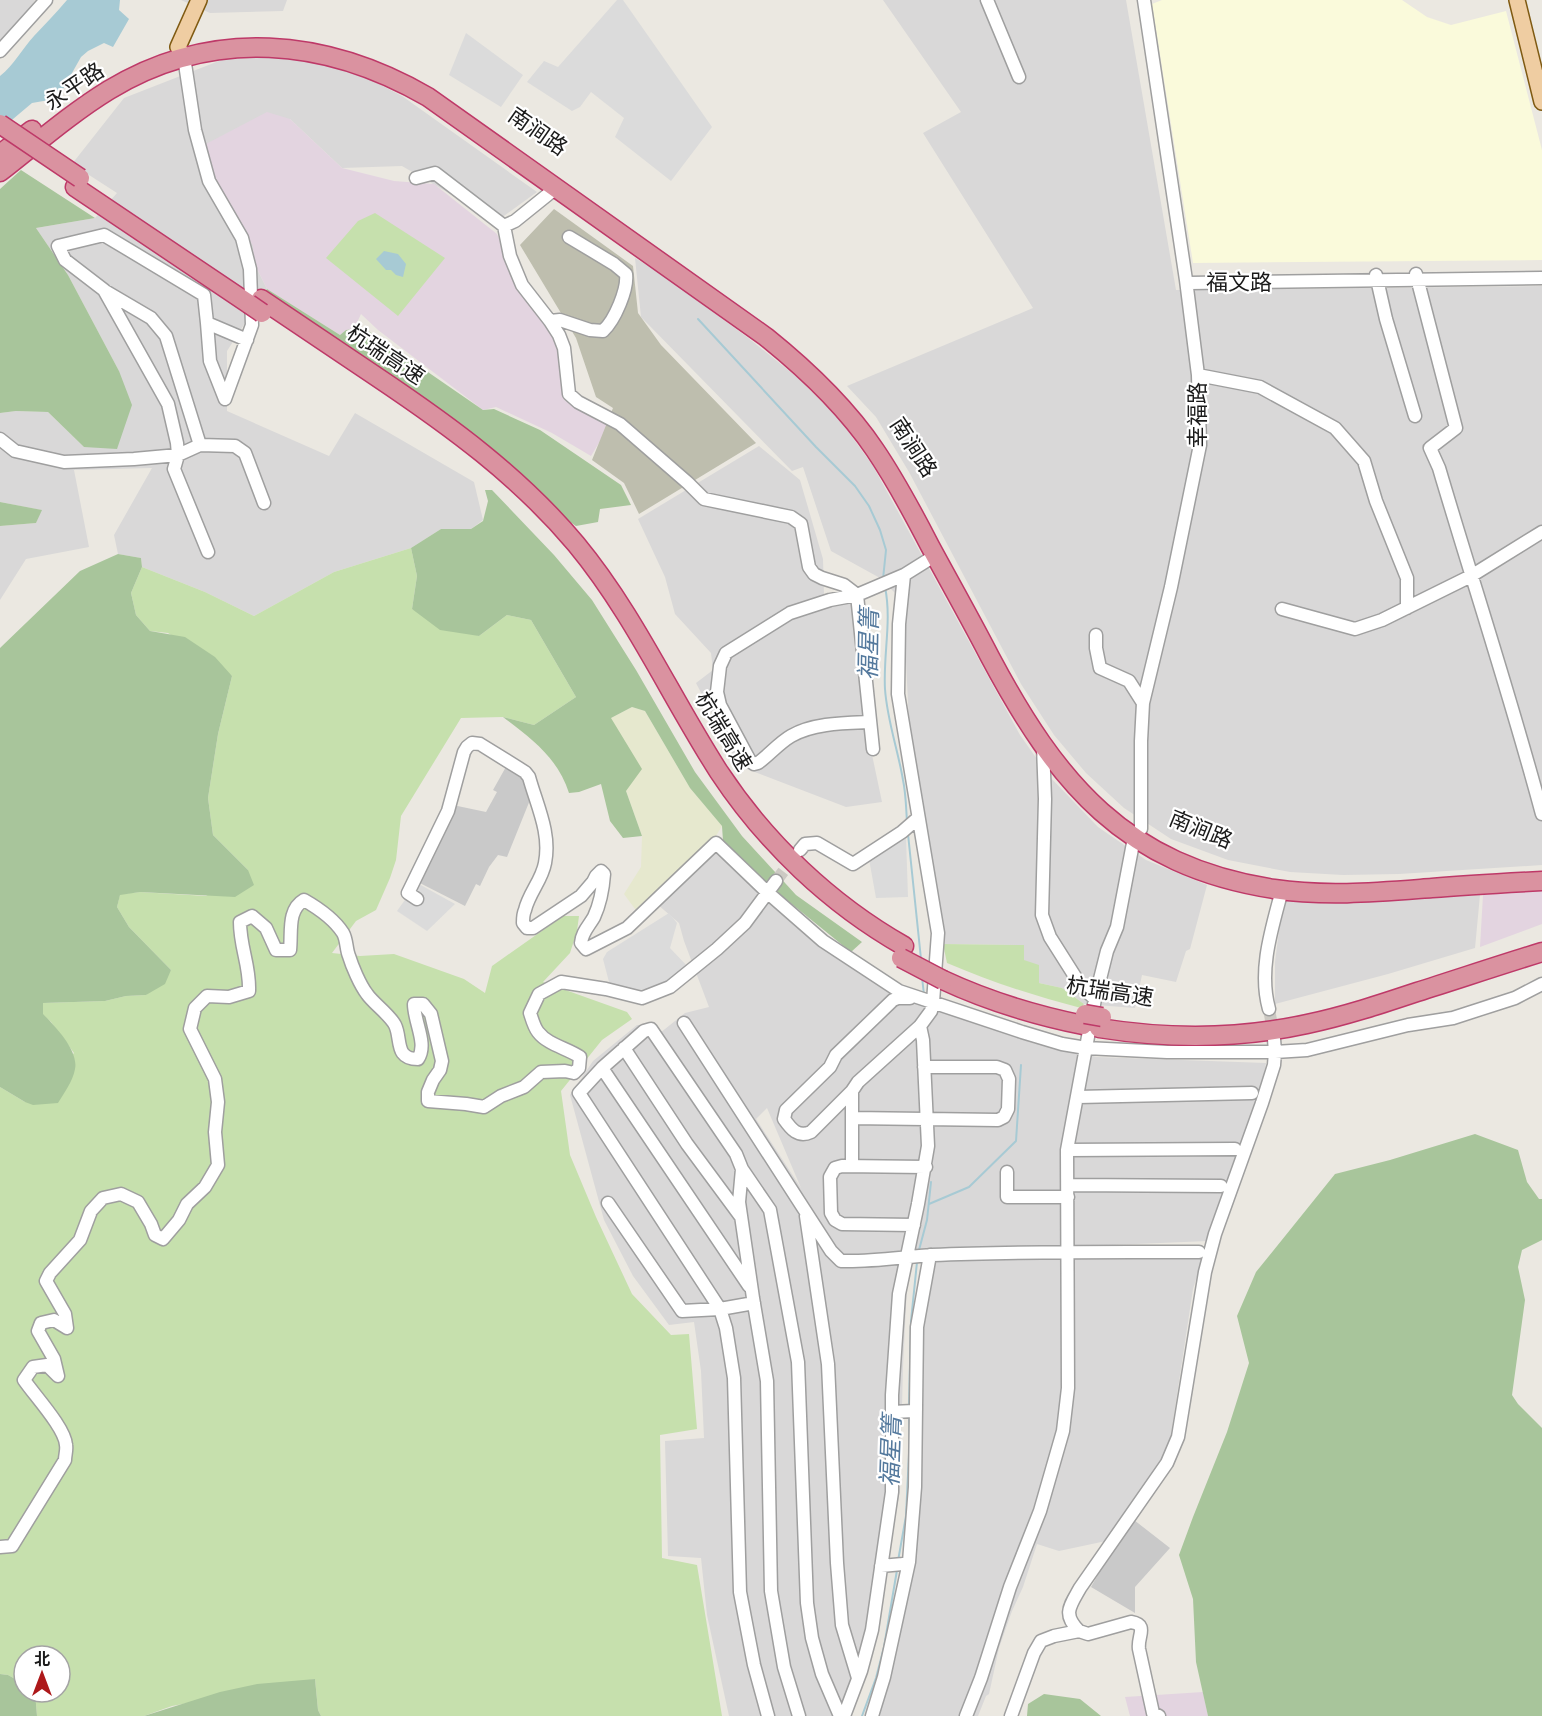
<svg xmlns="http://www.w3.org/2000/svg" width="1542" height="1716" font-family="'Alegreya Sans','Noto Sans SC',sans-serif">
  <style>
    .residential { fill: #d9d8d8; fill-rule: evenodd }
    .industrial { fill: #e3d4e0 }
    .education { fill: #fafadb }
    .religious { fill: #c9c9c9 }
    .construction { fill: #bebeae }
    .farmland { fill: #e6e8ce }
    .grass { fill: #c6e0ad }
    .forest { fill: #a8c59b }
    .parking { fill: #dbdbdb }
    .water { fill: #a7cad4 }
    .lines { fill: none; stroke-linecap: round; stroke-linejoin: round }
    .stream { stroke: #a7cad4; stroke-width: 2 }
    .minor-tunnel { stroke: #ccc9c3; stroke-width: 12; stroke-dasharray: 12 6; stroke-linecap: butt }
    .minor-casing { stroke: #9f9f9f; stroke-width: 15 }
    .major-casing { stroke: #7f5a12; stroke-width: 18 }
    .highway-casing { stroke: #be3968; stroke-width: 21 }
    .minor { stroke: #fff; stroke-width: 12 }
    .major { stroke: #efcda2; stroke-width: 15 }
    .highway { stroke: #da92a0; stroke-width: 18 }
    .highway-bridge-casing { stroke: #be3968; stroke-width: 21; stroke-linecap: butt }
    .highway-bridge { stroke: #da92a0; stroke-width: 18 }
    .labels { text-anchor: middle; stroke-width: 4.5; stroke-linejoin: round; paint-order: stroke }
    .street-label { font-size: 22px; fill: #1b1b1b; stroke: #fff }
    .water-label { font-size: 24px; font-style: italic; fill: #54799d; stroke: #fff }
  </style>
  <rect width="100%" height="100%" fill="#ebe8e1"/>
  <path class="residential" d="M0 0H35L23 22 0 43Z
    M181 0H287L283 11 210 13Z
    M883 0H1126L1176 290 1542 286V865L1399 874 1343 875 1290 872 1228 860 1171 839 1124 808 1086 773 1054 735 1021 684 909 472 876 417 847 386 1033 308 923 133 961 112Z
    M283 57 354 71 402 96 537 192 497 221 402 166 342 168 290 119 218 187 254 246V263L267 289 227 351V411L329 456 355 413 474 482 483 520 471 529H441L411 548 334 572 254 616 205 592 142 567 141 558 118 554 114 535 152 468 74 470 89 547 26 559 0 600V526L36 523 41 510 0 502V413L16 411 48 412 84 447 119 371 68 275 36 228 95 218 117 193 72 164 124 98 224 59Z
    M635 258 660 273 747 337 798 378 840 420 873 466 1020 735 1049 776 1098 827 1146 860 1207 885 1190 949 1186 951 1176 982 1142 975 1135 1008 1084 1004 1062 988 1039 983 1024 960 1023 945 943 944 910 743 903 601 880 578 831 551 803 467 792 471 641 317Z
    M759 446 800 480 823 559 824 595 840 591 855 603 867 731 882 802 846 807 739 766 696 683 713 670 711 653 675 614 665 577 638 519Z
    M715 848 891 992 1033 1043 1097 1057 1266 1063 1259 1099 1208 1241 899 1254 908 1266 903 1366 900 1490 869 1666 847 1716H729L707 1615 701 1558 668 1556 665 1441 704 1438 701 1371 694 1322 669 1325 633 1276 604 1220 570 1095 593 1061 637 1025H653L660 1033 685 1013 709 1007 684 941 679 923 657 904ZM767 1108 801 1188 756 1119Z
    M1480 895 1475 948 1388 974 1275 1004V962L1283 898 1317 901H1385Z
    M1203 1257 1193 1289 1170 1441 1163 1457 1106 1541 1059 1551 1037 1544 1023 1587 1012 1611 999 1648 989 1694 986 1696 978 1716H867L885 1668 906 1558 924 1260Z"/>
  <path class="industrial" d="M267 112 290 119 342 168 394 181 434 184 497 234 521 290 559 347 564 400 612 421 591 456 552 433 496 407 483 410 378 330 361 314 354 329 346 330 340 335 267 289 254 263 253 246 208 170 204 145Z
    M1542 890V924L1480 947 1483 895Z
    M1203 1692 1208 1716H1130L1125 1697Z"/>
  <path class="education" d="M1162 0H1402L1427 17 1451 25 1506 11 1542 150V260L1193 263 1152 4Z"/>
  <path class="religious" d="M507 765 527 776 532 795 507 857 498 855 489 867 480 886 476 884 465 906 412 879 448 804 486 812 497 792 493 790Z
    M1134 1520 1170 1548 1135 1587V1613L1091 1587 1107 1559Z"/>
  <path class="construction" d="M554 209 633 266 638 313 661 345 756 443 639 514 624 483 592 460 613 408 596 397 576 338 520 245Z"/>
  <path class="farmland" d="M632 707 645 711 690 788 722 826 714 839 638 913 624 894 641 867 642 836 626 791 611 718Z"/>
  <path class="grass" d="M375 213 445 258 398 316 326 258 358 221Z
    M411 548 417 576 412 609 479 636 507 615 531 620 576 697 534 725 503 717 461 718 401 816 396 860 390 878 376 910 356 921 332 953 360 956 394 954 464 979 485 993 492 966 563 916H579L577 931 570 953 543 982 627 1012 632 1019 602 1040 561 1091 570 1155 596 1217 632 1294 671 1335 689 1334 697 1429 660 1435 662 1558 697 1565 722 1716H321L318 1710 315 1679 172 1706 144 1716H37L35 1692H60V1656H24V1684L8 1675 0 1674V1087L25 1102 74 1053 51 1022 42 1014V1003L105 1001 126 996 146 995 171 970 129 927 117 907 120 894 140 892 206 896 248 870 213 835 208 798 218 734 232 676 168 633 150 631 136 615 131 593 142 567 205 592 254 616 334 572Z
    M943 944 1024 945V960L1039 965V983L1062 988 1084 1004 1081 1008C1035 996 991 982 947 963Z"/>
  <path class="forest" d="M21 170 95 218 36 228 68 275 119 371 132 405 117 449 84 447 48 412 16 411 0 413V189Z
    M267 289 340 335 346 330 364 328 483 410 494 409 540 430 621 485 631 505 600 509 598 522 576 526 548 507 263 294Z
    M485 490H492L554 555 592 600 636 670 695 772 742 836 796 895 862 942 851 952 762 880 723 841 722 826 690 788 645 711 632 707 611 718 642 769 626 791 642 836 623 838 610 821 601 784 579 792 569 793C558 758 531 738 503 717L534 725 576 697 531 620 507 615 479 636 440 630 412 609 417 576 411 548 441 529H471L483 521 488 501Z
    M0 502 42 510 36 523 0 526Z
    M118 554 141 558 142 567 131 593 136 615 150 631 185 637 215 657 232 676 218 734 208 798 213 835 248 870 254 885 235 897 140 892 120 895 117 907 129 927 171 970 165 984 146 995 126 996 105 1001 43 1003V1014C55 1026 79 1051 75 1069 73 1081 64 1093 58 1103L33 1105 25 1102 0 1087V648L80 571Z
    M1475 1134 1518 1150 1527 1182 1539 1199H1542V1240L1522 1250 1518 1267 1525 1300 1512 1395 1518 1404 1542 1428V1716H1208L1196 1662 1193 1599 1179 1555 1193 1517 1227 1432 1249 1363 1237 1316 1256 1272 1335 1174 1390 1160Z
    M0 1674 8 1675 24 1684V1692H35L37 1716H0Z
    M315 1679 318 1710 321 1716H144L220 1692 257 1684Z
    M1044 1694 1080 1699 1101 1716H1027L1028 1704Z"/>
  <path class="parking" d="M617 0H623L712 127 671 181 615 137 624 118 591 92 580 107 572 111 527 82 544 61 558 67Z
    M466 33 523 75 501 107 449 75Z
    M906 838 908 897 876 898 869 859Z
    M417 883 455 904 427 931 397 911Z
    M669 913 677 923 670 948 689 968 656 988 640 990 616 987 609 982 603 959 607 952Z"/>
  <path class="water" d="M67 0H120L119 10 129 19 113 47 104 43 88 51 81 57 63 89 49 100 32 103 0 130V76C14 65 22 49 34 36 45 24 56 13 67 0Z
    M384 251 398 254 406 264 403 277 396 275 391 270H386L376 259Z"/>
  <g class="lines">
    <path class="stream" d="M698 319 816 447 855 486 869 506 880 530 886 550 883 579
      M885 587C892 621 883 655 885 689 887 720 898 750 903 780 906 794 906 808 907 822
      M908 834 921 959
      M922 977 924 995
      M929 1204 969 1187 1016 1141 1021 1065
      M919 1250 927 1220 931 1182
      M909 1406 911 1321 917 1262
      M909 1415 910 1445
      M898 1561 906 1516 909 1454
      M862 1716 876 1678 884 1647 897 1570"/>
    <path class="minor-tunnel" d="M776 881 795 856
      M1269 1009 1274 1037"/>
    <g class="minor-casing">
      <path id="minor" d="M987 0 1019 77
        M0 51 46 0
        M184 57 195 130 209 181 242 238 250 269 252 325 225 399
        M416 178 435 173 504 226 510 256 522 285 550 321 559 335 564 348 569 394 578 402 620 424 688 483 704 499 791 517 801 524 809 567 814 574 822 578 844 585 857 595
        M504 226 515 221 556 188
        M1416 274 1456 428 1430 448 1439 468C1473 583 1511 698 1542 814
        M1376 275 1386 319 1415 416
        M1186 280 1190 283 1542 278
        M105 291 151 318 166 336 200 445
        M550 321 560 320 590 330 603 331C615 320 628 289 626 274L614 264 569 237
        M207 323 210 361 225 399
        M1198 375 1260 387 1335 428 1364 461 1376 501 1407 578V608
        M0 439 15 451 64 462 134 459 178 455 200 445 235 446 245 453 264 503
        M208 552 174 469 178 455 177 443 168 404 104 290 65 260 58 246 104 235 204 295 207 323 247 340
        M857 595 830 600 790 613 726 653 720 666 717 692 720 705 750 761 754 764 758 763C769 755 779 743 791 736 813 723 845 723 870 722
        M1282 609 1355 629 1382 620 1471 576 1542 532
        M1096 635V648L1100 668 1129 681 1143 703
        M1043 746 1045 799 1042 915 1050 937 1081 986 1095 999
        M873 749 857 595 904 575
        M1141 829V741L1143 703 1171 587 1200 445 1198 375 1186 280 1144 0
        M800 850 805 844 817 843 853 864 902 832 918 818
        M417 899 408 893 448 811 464 752 467 747 472 743 480 744 525 772 529 777C537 806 551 833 545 863 542 880 529 893 525 910 523 914 523 919 523 923L527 928H533L581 896 593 882 596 876 601 871 604 874C603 888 600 904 594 917 589 926 582 932 581 943L586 949 627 928 716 843 767 892 823 941 899 991 1022 1032 1062 1044 1086 1048 1167 1052H1275L1307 1050 1408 1025 1453 1018 1515 998 1542 984
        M910 998H898L893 1000 836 1055 830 1067 786 1110 784 1119C791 1129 798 1138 811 1132L852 1091 858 1082 920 1026
        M1269 1009C1258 970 1272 928 1282 890
        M684 1023 831 1251 841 1261C872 1262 902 1257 932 1255 1021 1251 1110 1252 1199 1252
        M624 1048 687 1144 741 1217
        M602 1068 749 1286
        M852 1091V1118L998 1120 1004 1117 1008 1109 1009 1079 1005 1070 997 1067H924
        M1078 1097 1252 1093
        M852 1118V1166
        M1067 1150 1235 1149
        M742 1169 770 1210 798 1362 807 1603 812 1638 822 1674 840 1716
        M1007 1172V1197H1068
        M1068 1185 1221 1186
        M608 1203 682 1311 720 1309 726 1328 734 1378 740 1592 754 1665 768 1716
        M806 1216 828 1364 837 1563 842 1625 858 1678
        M914 1225 842 1224 835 1220 831 1213 830 1177 835 1168 842 1166 926 1167
        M754 1303 720 1309 579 1093 602 1068 644 1031 651 1029 736 1154 742 1169 739 1202 753 1298 767 1381 771 1591 784 1667 799 1716
        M892 1412 914 1411 916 1410
        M0 1547 12 1546 65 1460C65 1455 67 1450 66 1445 65 1428 35 1396 24 1380L33 1367 47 1365 58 1376 54 1359 38 1331 41 1323 54 1320 67 1328 65 1314 46 1281 50 1273 80 1240 91 1211 103 1198 121 1194 138 1202 151 1224 155 1235 163 1239 179 1220 187 1204 205 1187 218 1165 215 1132 218 1102 215 1079 190 1029 195 1008 207 996 229 997 249 991C250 965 240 948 240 922L252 916 266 928 276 950H290C292 932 287 910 304 900 318 908 334 919 343 933 347 940 346 949 349 956 352 966 360 985 367 994 373 1003 390 1015 395 1025 402 1039 394 1059 418 1059 428 1044 414 1022 414 1004H423L431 1014 442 1061 440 1070 433 1080 428 1092V1101L466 1104 484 1107 501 1096 524 1087 541 1072 565 1071 574 1073 579 1068 580 1057C567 1048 548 1045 538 1032 534 1027 532 1019 530 1013L539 994 561 982 606 989 642 998 670 987 717 949 745 923 776 881
        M881 1566 903 1564 909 1562
        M1079 1631C1062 1614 1070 1606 1080 1588L1167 1463 1178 1437 1205 1272 1215 1234 1262 1103 1274 1065 1275 1052 1274 1039
        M844 1716 861 1671 872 1630 892 1492V1395L899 1294 918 1204 928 1146 923 1040 920 1026 931 1011 933 1002 938 933 898 694 899 624 904 575 936 555
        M872 1716 884 1677 909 1562 915 1487 917 1327 930 1255
        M966 1716 981 1678 1010 1587 1040 1511 1063 1431 1068 1388 1067 1150 1095 999 1107 951 1117 927 1134 838
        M1011 1716 1034 1653 1041 1641 1054 1636 1079 1631 1088 1634 1131 1622C1149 1625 1137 1636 1139 1649L1153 1713 1159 1716"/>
    </g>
    <g class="major-casing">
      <path id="major" d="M1517 0 1542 102
        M184 57 178 47 199 0"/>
    </g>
    <g class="highway-casing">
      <path id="highway" d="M0 154 32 130
        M0 172C36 144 70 114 109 90 213 27 326 38 428 97L766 337C807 370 846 407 875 450 896 481 913 513 930 546 950 583 971 620 990 657 1057 783 1125 866 1274 889 1326 897 1379 892 1432 888 1468 885 1505 883 1542 881
        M75 187 249 304
        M261 299C300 325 338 351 377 377 450 426 519 476 576 544 634 614 670 696 719 772 766 843 830 904 904 946
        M943 980C988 1001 1034 1015 1083 1025
        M1099 1028C1168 1039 1239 1039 1307 1024 1345 1016 1381 1004 1417 992 1458 979 1500 965 1542 952"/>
    </g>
    <use href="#minor" class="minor"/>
    <use href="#major" class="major"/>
    <use href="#highway" class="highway"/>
    <g class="highway-bridge-casing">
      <path id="highway-bridge" d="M0 124 80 178
        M249 304 262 313
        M901 958 943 980
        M1085 1014 1102 1017"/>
    </g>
    <use href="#highway-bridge" class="highway-bridge"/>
  </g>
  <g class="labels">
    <g class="street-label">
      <text transform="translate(74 86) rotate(-34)" y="8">永平路</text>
      <text transform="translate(538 131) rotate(35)" y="8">南涧路</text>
      <text x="1239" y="290">福文路</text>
      <text transform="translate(386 354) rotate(34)" y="8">杭瑞高速</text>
      <text transform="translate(1197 415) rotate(-90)" y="8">幸福路</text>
      <text transform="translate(914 447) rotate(57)" y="8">南涧路</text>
      <text transform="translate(724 731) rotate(59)" y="8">杭瑞高速</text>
      <text transform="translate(1201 829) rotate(22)" y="8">南涧路</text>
      <text transform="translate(1110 991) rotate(9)" y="8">杭瑞高速</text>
    </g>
    <g class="water-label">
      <text transform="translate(869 644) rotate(-89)" y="8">福星箐</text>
      <text transform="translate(891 1451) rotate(-88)" y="8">福星箐</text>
    </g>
  </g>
  <g transform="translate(42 1674)"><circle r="28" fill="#ffffff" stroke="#a4a4a4" stroke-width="1.5"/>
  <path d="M0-4.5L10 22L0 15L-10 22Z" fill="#ad181a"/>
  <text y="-9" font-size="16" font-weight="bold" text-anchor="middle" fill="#1b1b1b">北</text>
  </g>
</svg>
